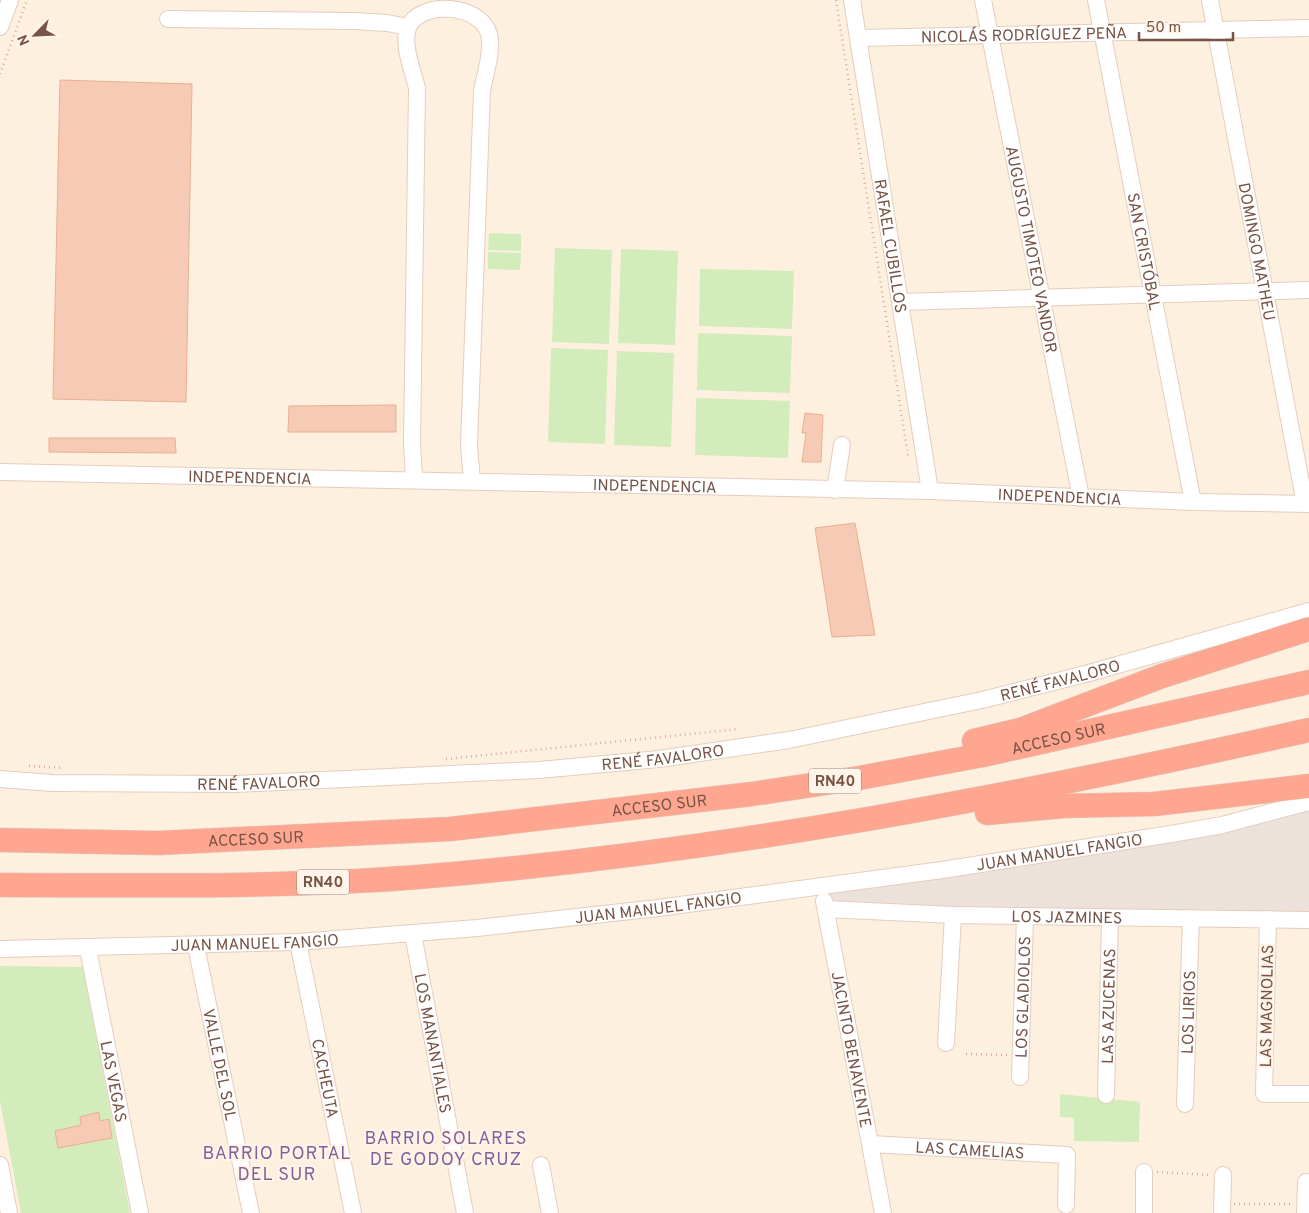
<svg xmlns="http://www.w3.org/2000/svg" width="1309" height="1213" font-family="Overpass,sans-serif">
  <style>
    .industrial { fill: #ece2db }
    .green { fill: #d3ecbc }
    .building { fill: #f6cab4; stroke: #eaaf93 }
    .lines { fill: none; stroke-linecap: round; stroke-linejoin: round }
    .minor-casing { stroke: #e5cdbd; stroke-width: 18 }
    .highway-casing { stroke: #dbd2cf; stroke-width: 25 }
    .path { stroke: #daad97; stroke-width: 2.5; stroke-dasharray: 1 4; stroke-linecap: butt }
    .minor { stroke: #fff; stroke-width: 16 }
    .highway { stroke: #fea68f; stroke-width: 24 }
    .labels { text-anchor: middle; stroke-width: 4.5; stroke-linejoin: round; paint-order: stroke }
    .shield { fill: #fff4e7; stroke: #9f8376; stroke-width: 1 }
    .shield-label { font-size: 15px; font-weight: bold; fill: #765345 }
    .street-label { font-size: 16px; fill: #765345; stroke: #fff4e7 }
    .neighbourhood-label { font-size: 18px; letter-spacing: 1px; fill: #835f9a; stroke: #fff4e7 }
  </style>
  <rect width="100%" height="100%" fill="#fef0df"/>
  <path class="industrial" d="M1309 802V920L826 909 822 887Z"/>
  <path class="green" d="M489 233 521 234V251L488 250Z
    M555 248 612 250 609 344 552 342Z
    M621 249 678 251 675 345 618 343Z
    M488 252 521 253 520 270 488 269Z
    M700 269 794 271 792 329 699 326Z
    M698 333 792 336 790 393 697 390Z
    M551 348 608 350 605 444 548 442Z
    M617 351 674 353 671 447 614 445Z
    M696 398 790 401 788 458 695 455Z
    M0 966 83 967 130 1213H21L0 1101Z
    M1060 1094 1140 1102 1139 1142 1074 1141V1118L1060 1117Z"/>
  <path class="building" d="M60 80 192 84 186 402 53 399Z
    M396 405V432H288L289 406Z
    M805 413 823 415 821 462H802L806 433H802Z
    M49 438H175L176 453 49 452Z
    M855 523 875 635 832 637 815 528Z
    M99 1112 100 1121 109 1119 112 1138 58 1148 55 1131 81 1125 80 1117Z"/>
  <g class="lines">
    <g class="minor-casing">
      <g id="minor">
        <path id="s1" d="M852 0 930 491"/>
        <path id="s2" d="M983 0 1081 498"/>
        <path id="s3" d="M1096 0 1193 502"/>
        <path id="s4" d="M1210 0 1305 504"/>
        <path d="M168 19 354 21 387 23 408 27"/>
        <path d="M0 27 10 0"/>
        <path id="s5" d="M858 38 1309 28"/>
        <path d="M900 302 1309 290"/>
        <path id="s6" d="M0 472 930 491 1193 502 1309 504"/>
        <path d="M414 479 412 444 417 88C413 71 402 45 408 28 419 0 480 3 489 34 493 51 485 74 482 91L469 445 472 481"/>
        <path d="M835 490 842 445"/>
        <path id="s7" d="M0 779 52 783 236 784 539 770 659 759 789 740 982 700 1089 673 1309 611"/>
        <path id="s8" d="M824 901 883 1213"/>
        <path id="s9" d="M826 909 953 915 1309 920"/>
        <path d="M1268 919 1264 1094H1309"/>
        <path id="s10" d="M413 934 465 1213"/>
        <path id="s11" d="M298 942 353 1213"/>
        <path id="s12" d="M196 946 251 1213"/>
        <path id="s13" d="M0 949 298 942 477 928 658 908 942 870 1177 833 1222 825 1309 802"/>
        <path id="s14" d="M88 949 140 1213"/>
        <path d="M946 1043 953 915"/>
        <path id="s15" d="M1020 1077 1025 917"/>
        <path id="s16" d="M1106 1095 1110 918"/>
        <path id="s17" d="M1185 1104 1191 918"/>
        <path id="s18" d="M871 1144 1067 1155 1066 1205"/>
        <path d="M0 1165 9 1213"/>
        <path d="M541 1165 550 1213"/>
        <path d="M1144 1213V1172"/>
        <path d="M1222 1213 1223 1175"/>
        <path d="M1305 1213 1306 1182"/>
      </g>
    </g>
    <g class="highway-casing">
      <g id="highway">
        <path d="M974 741 1020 730 1162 676 1309 629"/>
        <path d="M987 813 1064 806 1154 804 1309 786"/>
        <path id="s19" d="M0 840 158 843 450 829 752 794 859 778 983 755 1309 682"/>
        <path d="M0 885C139 885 279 888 418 877 719 853 1015 796 1309 730"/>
      </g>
    </g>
    <path class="path" d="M836 0 908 456
      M0 74 27 0
      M446 759 739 729
      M29 766 63 768
      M966 1054 1007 1055
      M1157 1172 1209 1175
      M1234 1204H1291"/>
    <use href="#minor" class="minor"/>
    <use href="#highway" class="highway"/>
  </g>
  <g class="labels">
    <g class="shield">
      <rect x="809" y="768.5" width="52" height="25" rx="4"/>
      <rect x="297" y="869.5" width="52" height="25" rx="4"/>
    </g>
    <g class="shield-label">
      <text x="835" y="786">RN40</text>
      <text x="323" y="887">RN40</text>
    </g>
    <g class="street-label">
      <text dy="6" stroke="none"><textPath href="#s5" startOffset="166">NICOLÁS RODRÍGUEZ PEÑA</textPath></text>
      <text dy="6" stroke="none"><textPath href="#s1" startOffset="249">RAFAEL CUBILLOS</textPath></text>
      <text dy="6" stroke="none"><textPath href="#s2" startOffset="254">AUGUSTO TIMOTEO VANDOR</textPath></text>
      <text dy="6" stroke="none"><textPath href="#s3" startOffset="256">SAN CRISTÓBAL</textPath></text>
      <text dy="6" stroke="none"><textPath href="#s4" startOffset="256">DOMINGO MATHEU</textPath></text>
      <text dy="6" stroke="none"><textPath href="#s6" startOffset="250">INDEPENDENCIA</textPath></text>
      <text dy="6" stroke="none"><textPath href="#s6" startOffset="655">INDEPENDENCIA</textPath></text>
      <text dy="6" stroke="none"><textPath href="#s6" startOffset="1060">INDEPENDENCIA</textPath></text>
      <text dy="6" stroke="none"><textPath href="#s7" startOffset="1069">RENÉ FAVALORO</textPath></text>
      <text dy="6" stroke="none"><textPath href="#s19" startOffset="1066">ACCESO SUR</textPath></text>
      <text dy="6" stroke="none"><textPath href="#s7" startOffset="664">RENÉ FAVALORO</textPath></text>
      <text dy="6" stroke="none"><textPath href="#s7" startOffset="259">RENÉ FAVALORO</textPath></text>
      <text dy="6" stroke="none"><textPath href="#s19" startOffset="661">ACCESO SUR</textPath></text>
      <text dy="6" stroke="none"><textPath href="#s19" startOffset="256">ACCESO SUR</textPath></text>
      <text dy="6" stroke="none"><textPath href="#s13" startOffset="1065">JUAN MANUEL FANGIO</textPath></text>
      <text dy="6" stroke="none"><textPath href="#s13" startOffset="660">JUAN MANUEL FANGIO</textPath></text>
      <text dy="6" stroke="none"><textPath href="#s9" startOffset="241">LOS JAZMINES</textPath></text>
      <text dy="6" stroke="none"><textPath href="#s13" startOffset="255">JUAN MANUEL FANGIO</textPath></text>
      <text dy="6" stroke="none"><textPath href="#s15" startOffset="80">LOS GLADIOLOS</textPath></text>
      <text dy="6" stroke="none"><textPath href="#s16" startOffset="89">LAS AZUCENAS</textPath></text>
      <text transform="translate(1266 1006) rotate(-89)" y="6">LAS MAGNOLIAS</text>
      <text dy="6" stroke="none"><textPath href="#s17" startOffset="92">LOS LIRIOS</textPath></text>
      <text dy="6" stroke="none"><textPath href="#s10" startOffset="111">LOS MANANTIALES</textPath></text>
      <text dy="6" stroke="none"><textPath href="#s8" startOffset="151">JACINTO BENAVENTE</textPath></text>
      <text dy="6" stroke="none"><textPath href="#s12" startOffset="121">VALLE DEL SOL</textPath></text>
      <text dy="6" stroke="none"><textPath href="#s11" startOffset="139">CACHEUTA</textPath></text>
      <text dy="6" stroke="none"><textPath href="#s14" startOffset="135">LAS VEGAS</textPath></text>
      <text dy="6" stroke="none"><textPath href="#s18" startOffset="99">LAS CAMELIAS</textPath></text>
    </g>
    <g class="neighbourhood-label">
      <text x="446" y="1144">BARRIO SOLARES<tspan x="446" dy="21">DE GODOY CRUZ</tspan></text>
      <text x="277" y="1159">BARRIO PORTAL<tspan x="277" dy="21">DEL SUR</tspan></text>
    </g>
  </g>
  <g transform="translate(35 35) rotate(246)" stroke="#fff4e7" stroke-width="4" paint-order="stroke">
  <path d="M0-4L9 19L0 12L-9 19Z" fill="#765345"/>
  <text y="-8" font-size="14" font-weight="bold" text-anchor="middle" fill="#765345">N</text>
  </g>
  <path d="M1139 32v8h94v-8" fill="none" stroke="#765345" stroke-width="2.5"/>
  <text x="1146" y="32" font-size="15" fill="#765345" stroke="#fff4e7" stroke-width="4" paint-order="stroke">50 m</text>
</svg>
